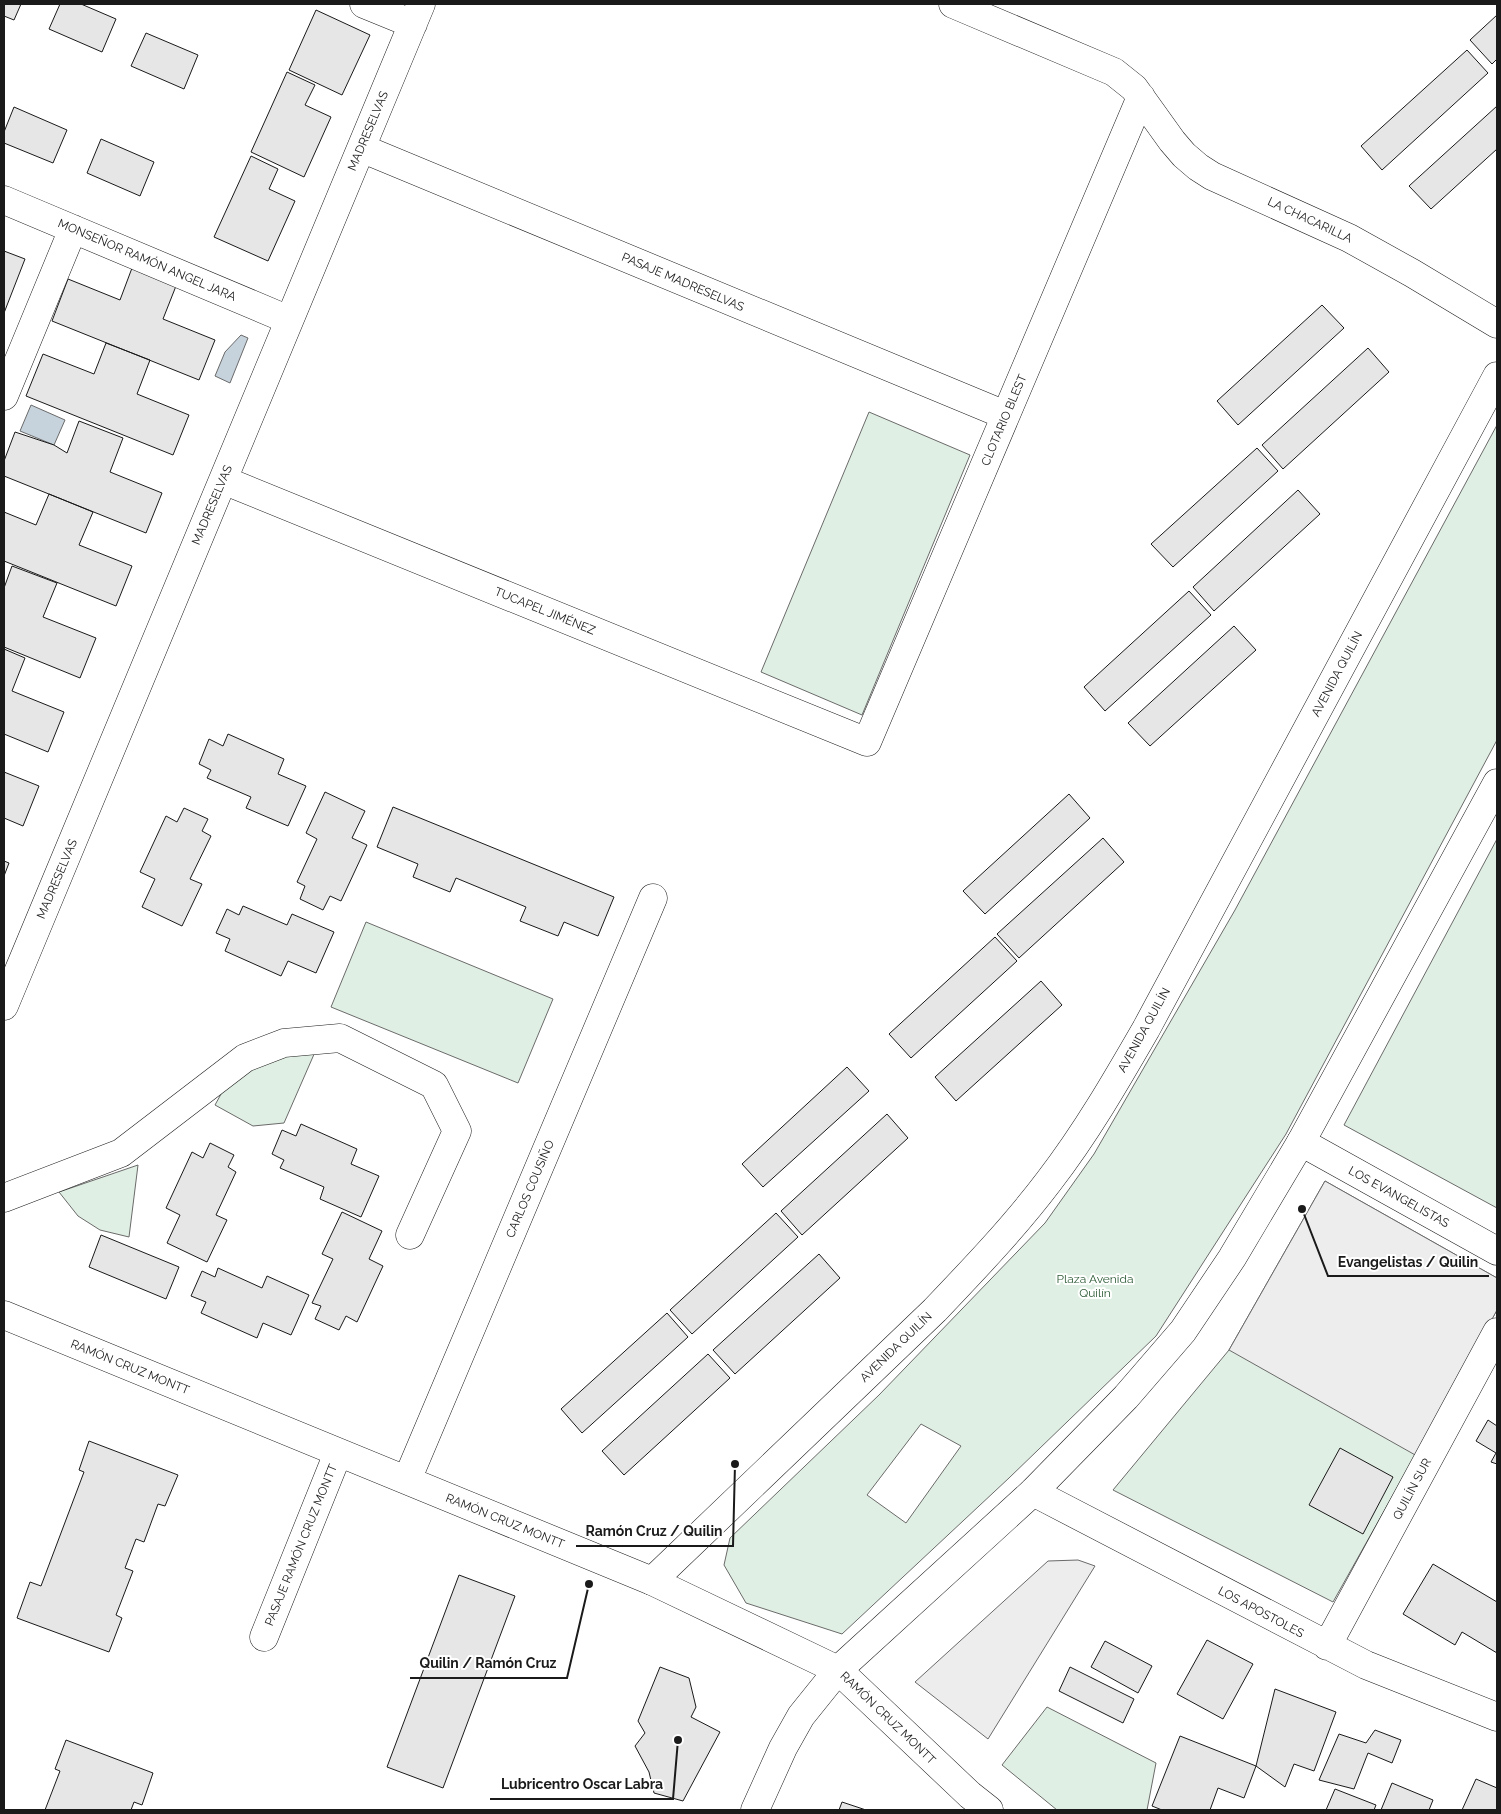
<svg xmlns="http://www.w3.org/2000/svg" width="1501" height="1814" font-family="Raleway,sans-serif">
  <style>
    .green { fill: #e0efe3; stroke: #6a6a6a; fill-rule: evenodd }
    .parking { fill: #ededed; stroke: #6a6a6a }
    .water { fill: #c6d2dc; stroke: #6a6a6a }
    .building { fill: #e6e6e6; stroke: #1a1a1a }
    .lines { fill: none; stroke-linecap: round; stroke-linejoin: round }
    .minor-casing { stroke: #1a1a1a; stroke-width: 29 }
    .major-casing { stroke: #1a1a1a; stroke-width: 29 }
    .minor { stroke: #fff; stroke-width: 28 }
    .major { stroke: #fff; stroke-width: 28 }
    .labels { text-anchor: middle; stroke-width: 4; stroke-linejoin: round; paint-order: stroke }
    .street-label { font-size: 12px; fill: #1a1a1a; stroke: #fff }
    .park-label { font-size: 12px; fill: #2b5a34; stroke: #fff }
    .leader { fill: none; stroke: #1a1a1a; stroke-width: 2 }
    .callout-dot { fill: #1a1a1a; stroke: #fff; stroke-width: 2 }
    .callout-label { font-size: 14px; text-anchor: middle; font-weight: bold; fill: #1a1a1a; stroke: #fff; stroke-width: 4; stroke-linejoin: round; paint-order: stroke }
  </style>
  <rect width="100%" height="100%" fill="#fff"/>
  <path class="green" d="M869 412 970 455 862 715 761 672Z
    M1497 425V740L1286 1134 1156 1336 1009 1478 842 1634 746 1603 724 1565 730 1538 879 1395 1045 1223 1094 1154 1235 910ZM921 1424 961 1446 906 1523 867 1495Z
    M1497 839V1208L1344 1125Z
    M366 922 553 999 518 1083 331 1007Z
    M293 1051 315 1052 284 1123 253 1126 215 1105 226 1085 249 1067Z
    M138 1165 129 1237 100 1230 78 1216 59 1192Z
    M1325 1181 1497 1278V1310L1333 1602 1113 1490 1229 1350Z
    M1047 1707 1156 1763 1147 1810H1057L1002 1765Z"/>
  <path class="parking" d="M1325 1181 1497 1278V1310L1417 1456 1229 1350Z
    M1078 1560 1095 1566 988 1739 915 1682 1048 1561Z"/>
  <path class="water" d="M241 335 248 338 230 383 215 376 225 352Z
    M31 405 65 420 54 445 20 431Z"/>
  <path class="building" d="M4 4H21L14 20 4 16Z
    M60 4H81L116 19 102 52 49 29Z
    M316 10 370 35 342 95 289 70Z
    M1497 15V59L1492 64 1470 40Z
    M146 33 198 55 184 89 131 66Z
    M1467 50 1488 73 1382 170 1361 146Z
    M287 72 315 85 305 105 331 117 304 177 251 152Z
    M1497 106V149L1431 209 1409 186Z
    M14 107 67 130 53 163 4 143V132Z
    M101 139 154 162 140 196 87 173Z
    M251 156 278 169 269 189 295 201 268 261 214 237Z
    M4 251 25 259 4 313Z
    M132 268 176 286 163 319 215 340 199 380 52 321 68 279 120 300Z
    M1322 305 1344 328 1238 425 1217 401Z
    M106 343 150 360 137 394 189 415 173 455 26 396 43 354 94 374Z
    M1368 348 1389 372 1283 469 1262 445Z
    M79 421 123 438 110 472 162 493 146 533 4 476V461L15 432 54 445 67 453Z
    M1257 448 1278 471 1173 567 1151 544Z
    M1298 490 1320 514 1214 611 1193 587Z
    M49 494 93 512 79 545 132 566 116 606 4 561V512L36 525Z
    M12 566 57 583 43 617 96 638 80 678 4 647V588Z
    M1189 591 1211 615 1105 711 1084 687Z
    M1234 626 1256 650 1150 746 1128 723Z
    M4 649 25 658 12 691 64 712 48 752 4 734Z
    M228 734 284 759 278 774 306 786 288 826 246 808 251 797 207 778 211 770 199 764 209 739 223 746Z
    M4 772 39 786 23 826 4 818Z
    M325 792 365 811 352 838 367 845 341 901 330 896 323 910 300 899 305 886 297 882 317 839 306 833Z
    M1069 794 1090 818 985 914 963 891Z
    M393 807 614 897 598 936 564 922 558 936 520 921 526 907 456 878 450 892 413 877 418 864 377 847Z
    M184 808 208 819 202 831 211 836 190 879 202 884 182 926 142 907 155 879 140 872 166 816 177 822Z
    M1103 838 1124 862 1019 958 997 934Z
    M4 861 9 863 4 876Z
    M243 906 287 925 292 914 334 932 316 973 288 961 281 976 225 951 230 939 216 933 227 909 239 915Z
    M995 937 1017 961 911 1058 889 1034Z
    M1041 981 1062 1005 956 1101 935 1077Z
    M847 1067 869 1091 763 1187 742 1164Z
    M887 1114 908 1138 802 1235 781 1211Z
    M301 1124 357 1149 351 1164 379 1176 361 1217 320 1199 324 1187 280 1168 284 1160 272 1154 282 1130 296 1136Z
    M210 1143 234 1155 228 1167 236 1172 216 1215 227 1220 207 1262 167 1243 180 1215 166 1208 192 1152 203 1158Z
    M342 1212 382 1231 369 1259 383 1266 357 1322 346 1316 339 1330 315 1319 321 1306 312 1303 333 1259 322 1254Z
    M776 1213 798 1237 692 1334 670 1310Z
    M101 1235 179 1267 166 1299 89 1267Z
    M819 1254 840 1278 735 1374 713 1350Z
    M218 1268 262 1288 267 1276 309 1295 291 1335 263 1323 257 1338 201 1313 206 1302 191 1296 202 1271 215 1277Z
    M667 1313 688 1337 582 1433 561 1409Z
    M708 1354 730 1378 624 1475 602 1451Z
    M1488 1420 1497 1426V1464L1491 1462 1496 1453 1476 1441Z
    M89 1441 178 1475 165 1506 158 1504 144 1542 136 1539 125 1568 133 1571 116 1615 122 1618 109 1652 17 1618 30 1582 41 1586 84 1472 79 1470Z
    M1340 1448 1393 1477 1363 1534 1309 1505Z
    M1433 1564 1497 1602V1653L1462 1632 1455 1645 1403 1614Z
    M459 1575 515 1596 443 1788 387 1767Z
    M1207 1640 1253 1664 1223 1719 1177 1694Z
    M1105 1641 1152 1666 1138 1693 1091 1667Z
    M660 1667 689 1678 696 1707 691 1717 720 1732 683 1801 654 1793 649 1772 635 1746 645 1733 638 1721Z
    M1070 1667 1134 1699 1123 1723 1059 1691Z
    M1275 1689 1336 1712 1314 1771 1294 1764 1285 1787 1256 1766Z
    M1375 1730 1401 1740 1392 1763 1368 1753 1354 1789 1319 1780 1339 1734 1366 1743Z
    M1180 1736 1256 1766 1244 1798 1218 1788 1210 1810H1162L1152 1806Z
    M66 1740 153 1773 142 1805 134 1802 131 1810H45L60 1771 55 1769Z
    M1476 1779 1497 1788V1810H1462Z
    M1392 1783 1433 1800 1429 1810H1381Z
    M1335 1789 1376 1805 1374 1810H1326Z
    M842 1802 866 1810H839Z"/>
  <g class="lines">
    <g class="minor-casing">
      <path id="minor" d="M364 4 413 24
        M953 4 1114 72 1134 88 1172 141 1184 155 1198 167 1212 176 1349 238 1412 273 1497 324
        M361 148 1005 415
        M4 200 289 320
        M4 396 73 229
        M223 480 867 742 1141 97
        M4 1006 421 4
        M1301 1142 1497 1251
        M4 1198 121 1153 245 1058 284 1043 340 1038 434 1085 457 1131 410 1235
        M4 1315 652 1581
        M407 1480 653 898
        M1033 1492 1366 1665 1497 1717
        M264 1637 338 1453
        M1327 1646 1497 1332
        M838 1670 970 1795 989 1810"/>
    </g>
    <g class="major-casing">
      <path id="major" d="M838 1670 652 1581 935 1310C975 1268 1015 1226 1049 1181 1086 1133 1116 1081 1146 1029L1497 376
        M755 1810 783 1748 801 1716 838 1670 1033 1492 1126 1397 1183 1331 1232 1258 1301 1142 1497 783"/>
    </g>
    <use href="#minor" class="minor"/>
    <use href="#major" class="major"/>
  </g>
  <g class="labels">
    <g class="street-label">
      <text transform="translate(368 131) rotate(-67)" y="4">MADRESELVAS</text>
      <text transform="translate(1310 220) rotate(25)" y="4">LA CHACARILLA</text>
      <text transform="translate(147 260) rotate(23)" y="4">MONSEÑOR RAMÓN ANGEL JARA</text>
      <text transform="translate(683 282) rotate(23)" y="4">PASAJE MADRESELVAS</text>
      <text transform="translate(1004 420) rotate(-67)" y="4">CLOTARIO BLEST</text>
      <text transform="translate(212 505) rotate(-67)" y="4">MADRESELVAS</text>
      <text transform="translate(545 611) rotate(22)" y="4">TUCAPEL JIMÉNEZ</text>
      <text transform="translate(1337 674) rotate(-62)" y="4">AVENIDA QUILÍN</text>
      <text transform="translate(57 879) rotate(-67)" y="4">MADRESELVAS</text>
      <text transform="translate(1144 1030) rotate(-61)" y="4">AVENIDA QUILÍN</text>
      <text transform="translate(530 1189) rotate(-67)" y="4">CARLOS COUSIÑO</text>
      <text transform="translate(1399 1197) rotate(29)" y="4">LOS EVANGELISTAS</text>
      <text transform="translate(896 1347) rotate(-44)" y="4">AVENIDA QUILÍN</text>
      <text transform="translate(130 1367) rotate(22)" y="4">RAMÓN CRUZ MONTT</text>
      <text transform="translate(1412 1489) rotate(-62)" y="4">QUILÍN SUR</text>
      <text transform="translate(505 1521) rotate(22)" y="4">RAMÓN CRUZ MONTT</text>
      <text transform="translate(301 1545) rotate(-68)" y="4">PASAJE RAMÓN CRUZ MONTT</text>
      <text transform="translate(1261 1612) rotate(28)" y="4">LOS APOSTOLES</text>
      <text transform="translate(888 1718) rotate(44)" y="4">RAMÓN CRUZ MONTT</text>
    </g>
    <g class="park-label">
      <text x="1095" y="1283">Plaza Avenida<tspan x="1095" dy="14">Quilín</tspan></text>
    </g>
  </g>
  <path class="leader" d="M1302 1209L1328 1276H1489M735 1464L733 1546H576M589 1584L567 1678H410M678 1740L673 1799H490"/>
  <g class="callout-dot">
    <circle cx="1302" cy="1209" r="5"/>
    <circle cx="735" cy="1464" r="5"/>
    <circle cx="589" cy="1584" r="5"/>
    <circle cx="678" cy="1740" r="5"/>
  </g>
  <g class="callout-label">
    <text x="1408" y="1267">Evangelistas / Quilin</text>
    <text x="654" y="1536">Ramón Cruz / Quilin</text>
    <text x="488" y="1668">Quilin / Ramón Cruz</text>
    <text x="582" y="1789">Lubricentro Oscar Labra</text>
  </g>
  <rect width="1501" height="1814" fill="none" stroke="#1a1a1a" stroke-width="10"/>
</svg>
